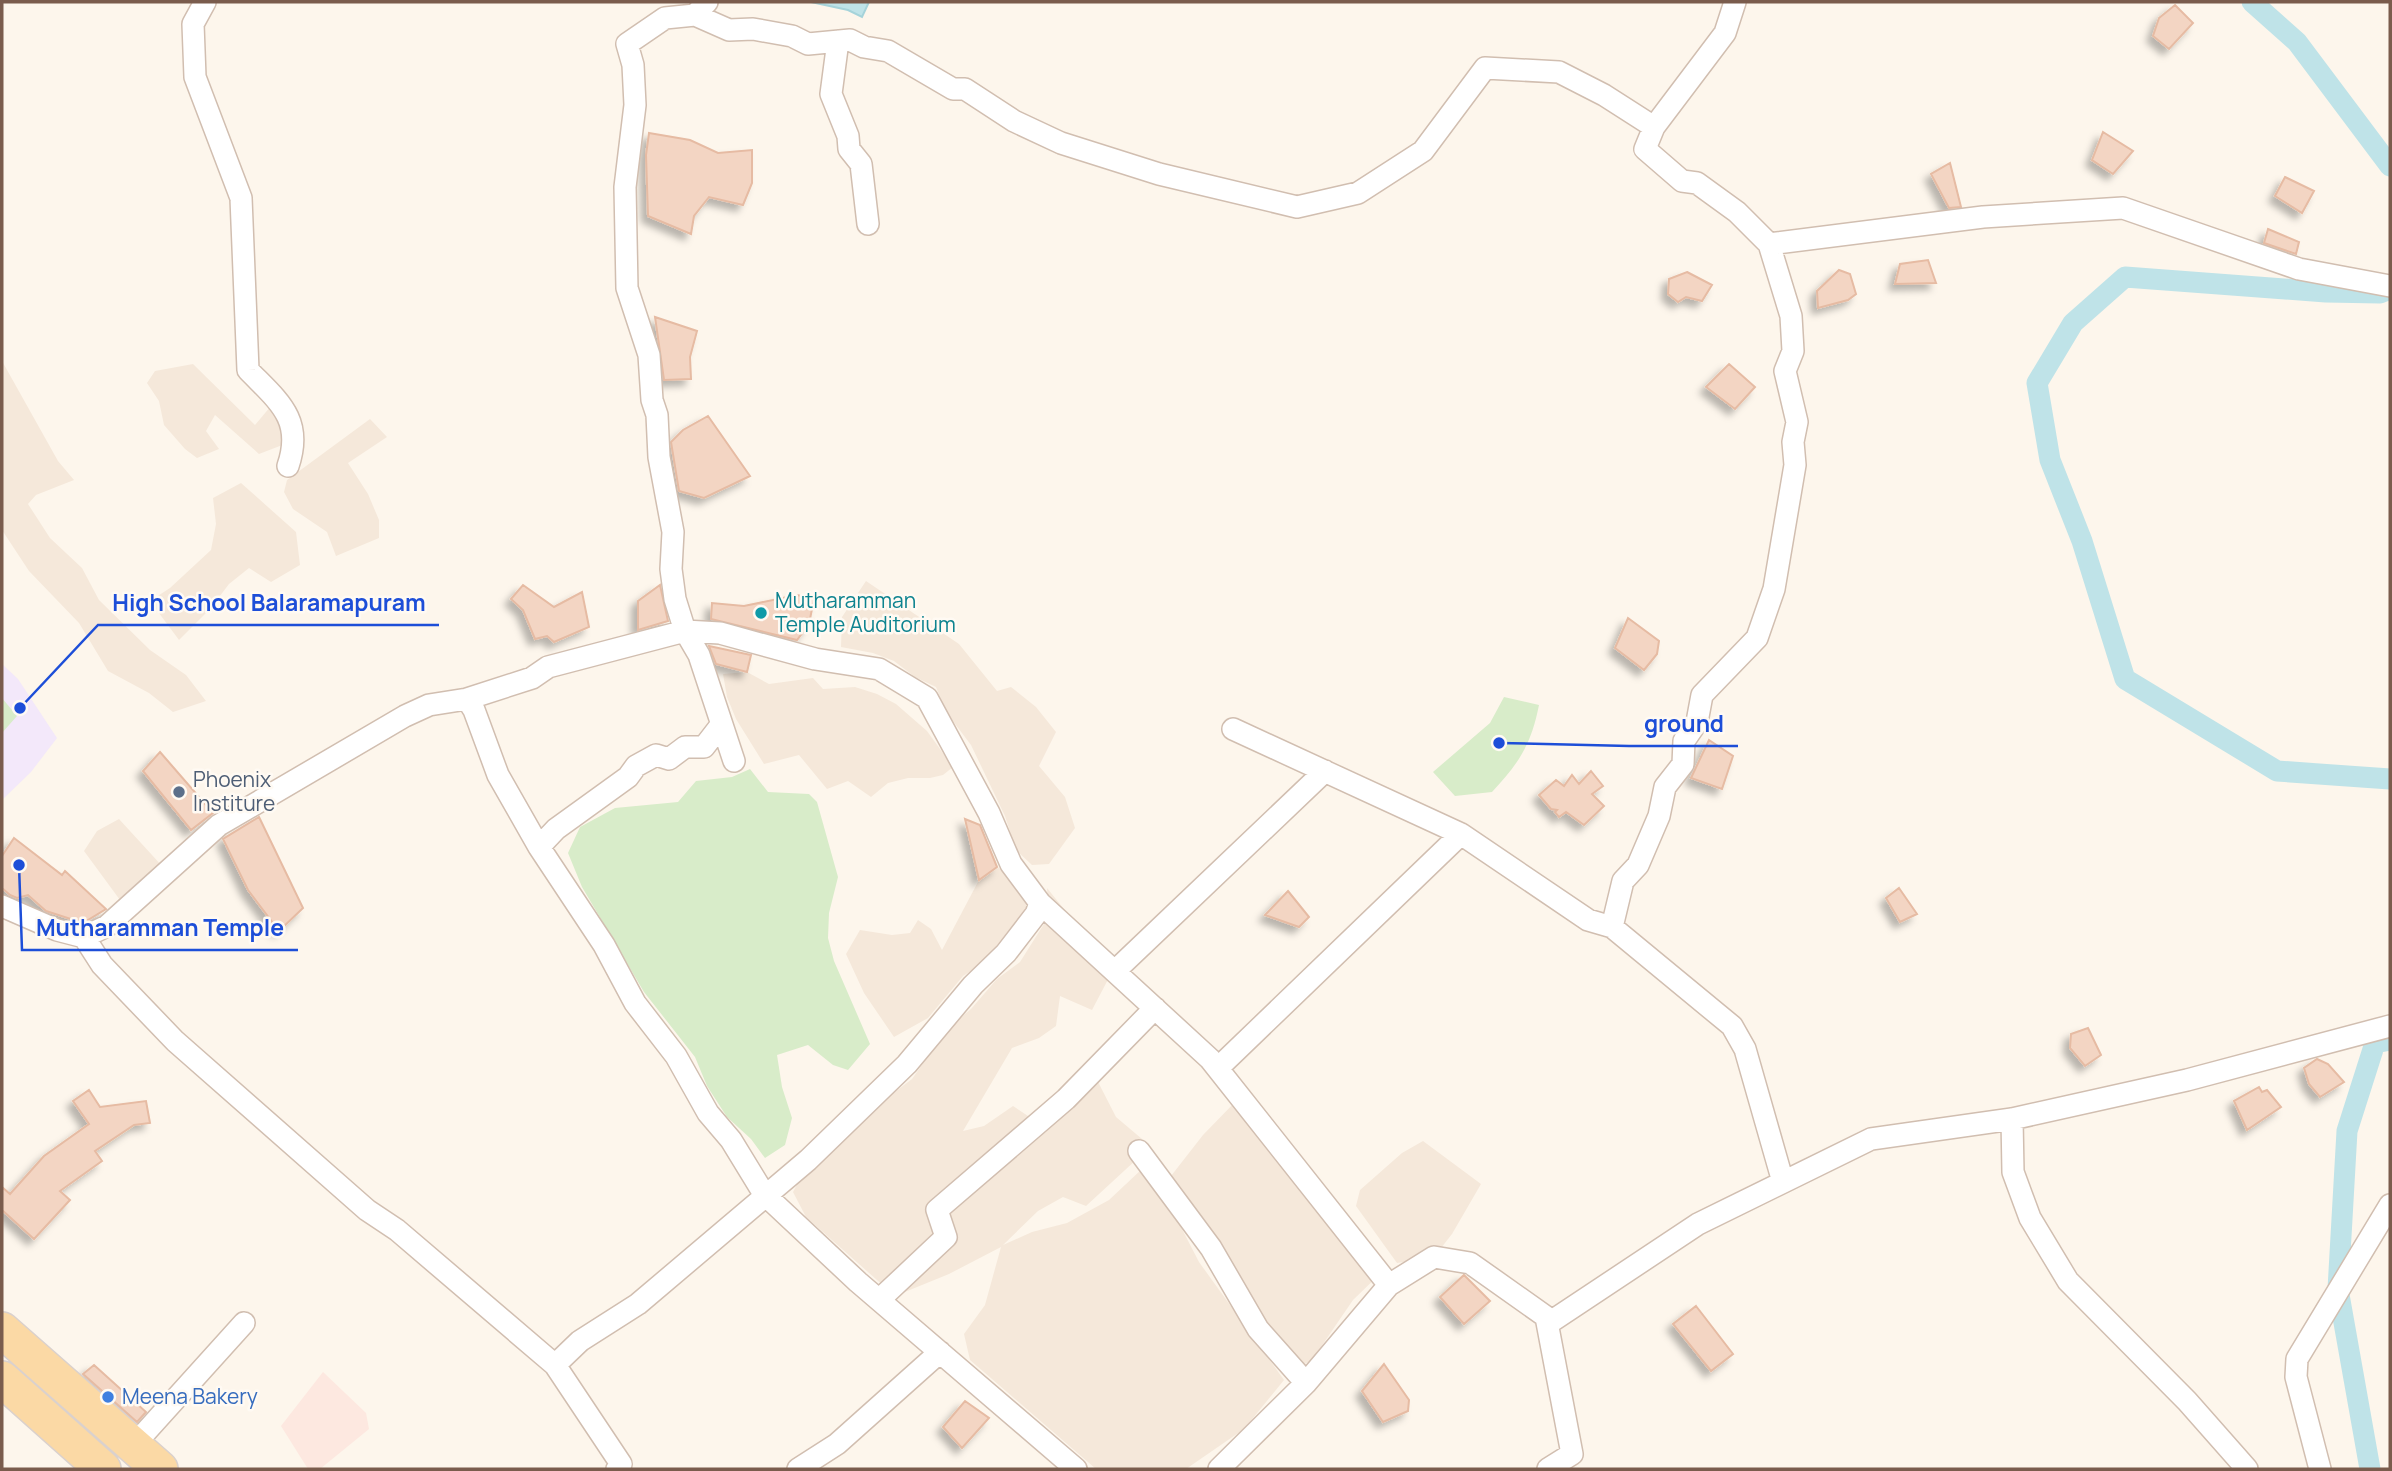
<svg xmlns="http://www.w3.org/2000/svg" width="2392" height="1471" font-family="Manrope,sans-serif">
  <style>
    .residential { fill: #f5e8da }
    .commercial { fill: #fde8e0 }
    .education { fill: #f3e8fa }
    .green { fill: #d8ecc9 }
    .water { fill: #bfe3e8; stroke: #a5d3da; stroke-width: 2 }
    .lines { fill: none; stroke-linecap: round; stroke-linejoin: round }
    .canal { stroke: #bfe3e8; stroke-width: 21 }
    .building { fill: #f3d5c3; stroke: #e6bba3; stroke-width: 2; filter: url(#shadow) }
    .minor-casing { stroke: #d1beb0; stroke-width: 24 }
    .primary-casing { stroke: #dad1cd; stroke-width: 38 }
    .minor { stroke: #fff; stroke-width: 21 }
    .primary { stroke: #fbd9a5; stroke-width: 35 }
    .culture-dot { fill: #0f9aa8; stroke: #fffaf3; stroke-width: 2.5 }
    .service-dot { fill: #5c6f8a; stroke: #fffaf3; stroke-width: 2.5 }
    .shop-dot { fill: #3f7fe0; stroke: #fffaf3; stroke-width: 2.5 }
    .labels { text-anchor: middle; stroke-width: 5; stroke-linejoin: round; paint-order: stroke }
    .culture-label { font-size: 21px; fill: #0d838f; stroke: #fffaf3; text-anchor: start }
    .service-label { font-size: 21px; fill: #4e5e75; stroke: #fffaf3; text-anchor: start }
    .shop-label { font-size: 21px; fill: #366cbe; stroke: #fffaf3; text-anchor: start }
    .leader { fill: none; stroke: #1d4ed8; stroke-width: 2.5 }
    .callout-dot { fill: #1d4ed8; stroke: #fffaf3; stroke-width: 2.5 }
    .callout-label { font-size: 23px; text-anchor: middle; font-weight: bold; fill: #1d4ed8; stroke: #fffaf3; stroke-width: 5; stroke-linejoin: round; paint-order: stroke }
  </style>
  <defs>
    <filter id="shadow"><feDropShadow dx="-6" dy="6" stdDeviation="3.5" flood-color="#0004"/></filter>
  </defs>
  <rect width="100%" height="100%" fill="#fdf6ec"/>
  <path class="residential" d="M2 361 58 461 74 480 36 495 28 504 50 538 82 568 99 600 150 650 186 675 206 701 173 712 149 693 108 671 79 623 29 571 2 530Z
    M193 364 255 425 271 406 285 424V444L259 454 215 415 206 431 219 449 197 458 185 449 164 425 159 401 147 383 155 371Z
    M370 419 387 437 348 463 368 494 379 520V538L336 556 327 532 293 509 284 492 287 480Z
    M241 483 296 532 300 565 271 582 249 568 229 584 210 609 179 640 150 601 170 588 211 550 216 524 213 498Z
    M866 581 959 644 997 691 1011 687 1036 707 1056 732 1039 766 1065 797 1075 828 1049 864 1032 865 1016 850 1005 816 971 745 946 712 936 687 915 677 894 661 873 653 841 647 842 617Z
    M747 672 769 684 813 678 823 689 855 687 877 694 896 704 927 731 953 767 943 775 930 778H908L888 783 871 797 848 781 827 789 799 755 764 764 736 719 727 697 723 674Z
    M119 819 163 867 120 900 84 851 97 831Z
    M997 867 1010 875 1030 904 983 963 963 976 928 1018 894 1037 864 993 846 954 860 930 892 935 910 933 918 920 931 929 942 950 979 880Z
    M1047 888 1113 970 1092 1010 1060 996 1056 1026 1039 1038 1012 1048 963 1131 984 1126 1013 1106 1034 1120 1062 1088 1095 1076 1116 1117 1142 1139 1137 1159 1086 1206 1063 1197 1038 1211 1003 1245 1032 1232 1067 1223 1109 1200 1142 1169 1169 1204 1199 1262 1284 1380 1244 1429 1186 1469H1096L970 1360 964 1334 985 1305 1001 1247 949 1274 895 1296 806 1217 793 1192 799 1181 875 1107 912 1079 948 1028 971 1009 997 979 1020 962 1049 916Z
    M1237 1100 1385 1269 1353 1300 1312 1360 1292 1371 1171 1176 1203 1135Z
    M1423 1141 1481 1184 1452 1234 1434 1257 1397 1263 1356 1206 1360 1190 1402 1153Z"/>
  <path class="commercial" d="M323 1372 366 1413 369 1429 320 1469H308L281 1426Z"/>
  <path class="education" d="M2 664 18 679 57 738 31 772 2 800Z"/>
  <path class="green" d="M1504 697 1539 705C1531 745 1519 763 1492 792L1455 796 1433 772 1490 723Z
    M2 698 17 716 2 733Z
    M750 769 768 792 809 794 817 802 838 877 829 913 828 938 834 961 870 1044 848 1070 833 1065 808 1045 777 1055 782 1087 792 1118 785 1145 765 1158 751 1139 727 1117 707 1086 695 1057 644 992 582 887 568 853 580 827 615 808 678 802 696 781 732 777Z"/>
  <path class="water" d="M811 2H869L862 17 848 10Z"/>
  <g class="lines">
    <path class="canal" d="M2252 2 2297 42 2390 166
      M2390 289 2380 293 2326 292 2125 277 2073 323 2037 383 2050 460 2082 541 2125 679 2277 771 2390 779
      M2370 1469 2338 1289 2347 1131 2375 1043 2390 1040"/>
  </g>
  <path class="building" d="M2175 5 2193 23 2169 49 2153 36 2159 18Z
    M2103 132 2133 151 2113 174 2092 160Z
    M649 133 690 140 718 153 752 150V183L743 205 709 197 694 216 691 234 648 216 646 155Z
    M1950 163 1961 207 1949 208 1931 174Z
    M2285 177 2314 191 2302 213 2275 196Z
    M2268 229 2299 242 2296 254 2264 243Z
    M1928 260 1936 283 1895 284 1900 264Z
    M1839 270 1850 274 1856 294 1848 300 1818 308 1817 291Z
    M1687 272 1712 285 1702 301 1686 297 1678 302 1668 294 1669 279Z
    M655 317 697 331 690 357 691 379 664 380Z
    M1729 364 1755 387 1735 409 1706 387Z
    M708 416 750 476 704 498 679 491 671 442 683 430Z
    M523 585 554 607 582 592 589 627 554 642 547 636 535 639 523 610 511 599Z
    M660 585 668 621 638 630V601Z
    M797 595 814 599 809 624 797 640 711 619 712 603 744 606Z
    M1628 618 1659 641 1657 654 1644 670 1615 648Z
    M709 646 751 655 747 672 716 664Z
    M1709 740 1733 756 1722 789 1691 778Z
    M160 752 213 813 191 830 143 771Z
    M1591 771 1603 786 1592 794 1604 806 1584 825 1566 812 1559 817 1555 812 1557 810 1551 809 1539 795 1556 780 1564 786 1572 775 1579 784Z
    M259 817 303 908 279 931 248 890 223 839Z
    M965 819 980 825 997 867 979 880Z
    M14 838 62 875 65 871 106 909 83 923 46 911 28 895 17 898 10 895 2 888V856Z
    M1899 888 1917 914 1900 922 1886 898Z
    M1288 891 1309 917 1299 927 1265 915Z
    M2088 1028 2101 1055 2085 1066 2070 1048 2071 1034Z
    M2317 1059 2328 1064 2344 1082 2320 1097 2309 1084 2304 1068Z
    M2259 1087 2262 1092 2267 1090 2281 1107 2247 1130 2234 1101Z
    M89 1090 100 1107 146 1101 150 1123 134 1125 95 1151 102 1161 60 1191 70 1200 34 1239 2 1210V1187L10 1194 44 1156 89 1124 73 1101Z
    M1464 1275 1490 1301 1464 1324 1440 1297Z
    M1696 1306 1733 1354 1711 1371 1673 1324Z
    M1384 1364 1409 1400 1408 1411 1383 1422 1362 1391Z
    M94 1365 146 1412 137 1422 83 1374Z
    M965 1401 989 1418 962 1448 943 1427Z"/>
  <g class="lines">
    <g class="minor-casing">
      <path id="minor" d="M205 2 193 24 195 77 241 198 248 370C278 401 304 419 288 466
        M695 15 729 30 753 29 792 36 808 44 850 40 864 47 888 51 953 89H965L1014 121 1061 143 1159 174 1297 207 1358 193 1423 151 1485 68 1559 72 1604 95 1654 127
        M838 41 831 94 848 136 849 149 861 164 868 224
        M1769 244 1983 217 2123 208 2299 269 2390 286
        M467 699 532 678 548 667 685 631 699 655 734 761
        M1233 729 1461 834 1588 920 1612 927 1732 1026 1745 1049 1783 1182
        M539 847 556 829 628 777 636 766 656 755 669 759 685 747H704L721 725
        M1040 903 1210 1059 1389 1285
        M2 906 57 930 84 937 107 926 219 825 405 716 429 705 467 699 474 710 498 775 539 847 604 945 635 1003 676 1056 708 1113 731 1140 764 1194 858 1282 1076 1469
        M1612 927 1623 881 1638 865 1659 816 1665 787 1683 764 1684 741 1697 722 1702 695 1757 638 1774 589 1795 465 1793 442 1797 422 1785 371 1793 351 1791 316 1769 244 1737 212 1697 183 1682 181 1645 149 1654 127 1725 33 1735 2
        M84 937 102 965 175 1041 367 1210 397 1230 555 1365 580 1341 638 1304 808 1160 907 1064 973 985 1006 953 1036 914 1040 903 1011 864 989 813 927 698 879 669 815 659 720 633 685 631 675 599 671 569 673 532 659 457 657 415 652 400 649 355 627 288 625 187 635 105 633 65 627 44 665 18 695 15 707 2
        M1115 971 1325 771
        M1218 1068 1461 834
        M2012 1119 2013 1172 2030 1218 2068 1281 2187 1401 2247 1469
        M1139 1151 1211 1248 1258 1329 1306 1383
        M879 1300 946 1237 937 1210 1066 1099 1155 1008
        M1546 1317 1572 1454 1548 1469
        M555 1365 621 1464 617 1469
        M133 1446 244 1323
        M798 1469 837 1444 940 1352
        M1219 1469 1306 1383 1389 1285 1434 1257 1470 1263 1552 1321 1698 1224 1871 1139 2012 1119 2187 1080 2390 1026
        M2320 1469 2296 1377 2297 1359 2390 1205"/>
    </g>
    <g class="primary-casing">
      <path id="primary" d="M2 1330 160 1469
        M2 1379 103 1469"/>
    </g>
    <use href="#minor" class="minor"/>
    <use href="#primary" class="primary"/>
  </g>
  <circle class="culture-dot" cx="761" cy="613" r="7"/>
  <circle class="service-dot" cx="179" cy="792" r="7"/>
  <circle class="shop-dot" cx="108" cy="1397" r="7"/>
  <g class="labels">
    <g class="culture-label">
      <text x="775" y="608">Mutharamman<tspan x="775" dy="24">Temple Auditorium</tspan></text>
    </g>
    <g class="service-label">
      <text x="193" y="787">Phoenix<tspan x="193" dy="24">Institure</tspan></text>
    </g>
    <g class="shop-label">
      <text x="122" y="1404">Meena Bakery</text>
    </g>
  </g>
  <path class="leader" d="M20 708L98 625H439M1499 743L1629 746H1738M19 865L22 950H298"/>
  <g class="callout-dot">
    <circle cx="20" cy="708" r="7"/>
    <circle cx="1499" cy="743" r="7"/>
    <circle cx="19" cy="865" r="7"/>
  </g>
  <g class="callout-label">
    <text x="269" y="611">High School Balaramapuram</text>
    <text x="1684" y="732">ground</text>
    <text x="160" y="936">Mutharamman Temple</text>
  </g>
  <rect width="2392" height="1471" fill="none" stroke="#7a5c4d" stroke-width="7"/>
</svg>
